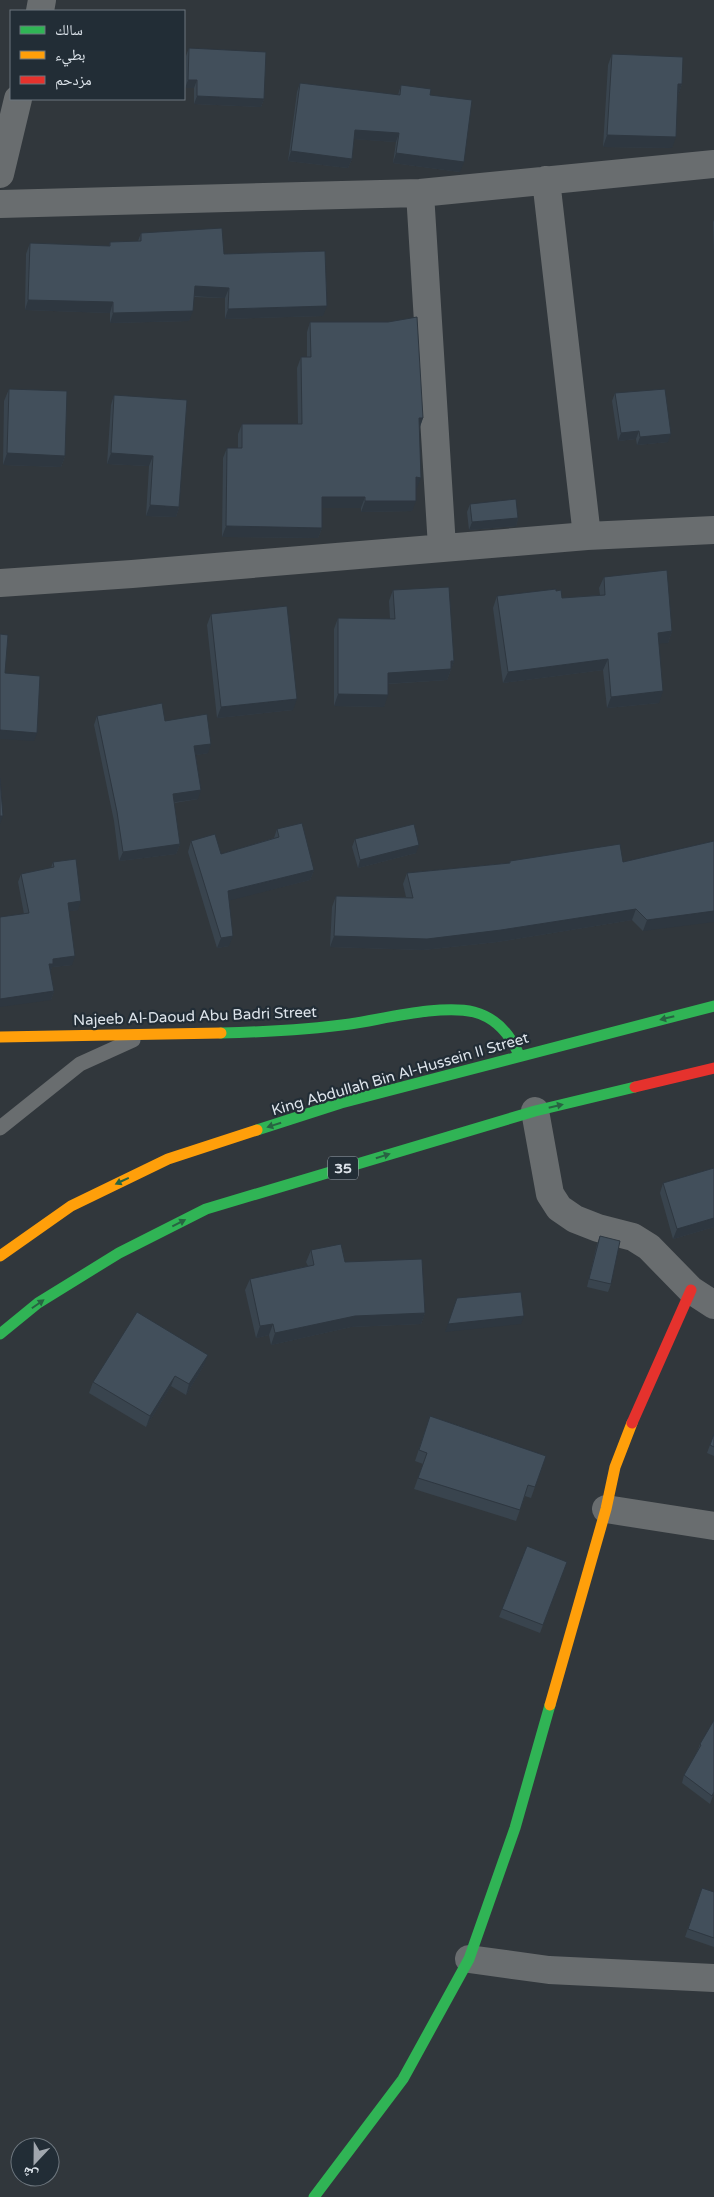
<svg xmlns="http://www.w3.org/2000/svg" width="714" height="2197" font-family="'Varela Round','Noto Naskh Arabic',sans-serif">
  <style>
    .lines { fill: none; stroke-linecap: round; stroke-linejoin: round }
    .lane { stroke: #696d6f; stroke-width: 15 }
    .street { stroke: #696d6f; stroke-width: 28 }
    .fast { stroke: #30b455; stroke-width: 11 }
    .slow { stroke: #ff9f0a; stroke-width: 11 }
    .jam { stroke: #e5322d; stroke-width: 11 }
    .wall { fill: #39444e }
    .shaded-wall { fill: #2e3740 }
    .building { fill: #424f5b; stroke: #2e3740 }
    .oneway { fill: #286342 }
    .labels { text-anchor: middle; stroke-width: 4.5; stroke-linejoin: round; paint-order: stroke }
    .shield { fill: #222d36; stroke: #a5adb5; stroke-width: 1 }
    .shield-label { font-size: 14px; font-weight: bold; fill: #dde4eb }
    .street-label { font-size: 15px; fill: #dde4eb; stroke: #222d36 }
  </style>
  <rect width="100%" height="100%" fill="#31373c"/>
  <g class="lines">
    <path class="lane" d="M0 1128 80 1064 133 1040"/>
    <path class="street" d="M40 11 42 0
      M0 174 18 99
      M546 180 587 536
      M420 193 442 547
      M0 204 420 193 714 164
      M0 583 132 574 587 536 714 530
      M535 1111 550 1194 559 1208 575 1219 598 1228 633 1237 649 1247 691 1290 714 1305
      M606 1509 714 1526
      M469 1959 549 1970 714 1978"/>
    <path class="fast" d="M221 1033C264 1032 307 1030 350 1024 384 1019 441 1004 474 1012 497 1018 510 1034 519 1055
      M257 1130 341 1103 714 1006
      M0 1334 38 1303 119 1253 206 1209 535 1111 635 1087
      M314 2197 403 2079 469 1959 515 1828 550 1705"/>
    <path class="slow" d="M0 1037 221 1033
      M0 1256 71 1206 168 1159 257 1130
      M550 1705 606 1509 615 1467 632 1423"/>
    <path class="jam" d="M635 1087 714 1068
      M632 1423 691 1290"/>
  </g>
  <path class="wall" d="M189 48 264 99 261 107 194 104V88H185L186 56Z
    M612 54 682 84 678 95 672 148 603 147 608 65Z
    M300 83 398 95 401 85 430 95 460 172 393 163 396 142 354 139 352 159 348 168 288 161 297 92Z
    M714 220V253L713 222Z
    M141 233 224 254 323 316 225 319V298L194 297 189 321 110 323V313L25 310 26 254 30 243 109 246 110 242 138 241Z
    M310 322 423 418 420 427 417 488H416L412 511 361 512V508H322V528L318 538 222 537 223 458 227 448H238V434L242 424H298L297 368 301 357H307V332Z
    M9 389 65 456 61 467 3 465 4 401Z
    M615 393 668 442 637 445 636 439 618 441 612 401Z
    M114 395 187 400 179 507 176 517 146 516 149 466 107 464 111 405Z
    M470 504 518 518 516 526 469 530 467 512Z
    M604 577 672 631 668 643H659V703L607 708 603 670 503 683 493 608 497 596 556 591 562 598 600 595 599 588Z
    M393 590 454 661 447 680 388 684 384 707 334 706V629L338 618 390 619 389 601Z
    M211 614 293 710 217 718 207 625Z
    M97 716 165 721 208 753 196 755 198 799 174 803 180 844 176 854 119 861 114 821 94 725Z
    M277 829 314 870 310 880 229 900V946L217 948 188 852 191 841 221 854 274 838Z
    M355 839 416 853 358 868 352 847Z
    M714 841 643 931 632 920 497 942 423 950 330 947 332 907 336 896 406 897 403 884 407 873 509 863 510 861 623 862Z
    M53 862 78 910 69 911 72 965 52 967 50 971 54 991 51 1000 24 914 18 882 21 874 51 868Z
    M714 1168V1227L673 1239 660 1193 663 1183Z
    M600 1236 611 1284 608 1292 587 1287 597 1244Z
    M311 1250 345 1262 425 1313 421 1324 351 1327 271 1345 269 1335 256 1338 245 1290 250 1279 308 1266 306 1262Z
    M204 1365 186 1395 171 1386 146 1427 89 1393 93 1382Z
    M430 1416 546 1456 531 1498 525 1496 516 1521 414 1489 423 1464 415 1461Z
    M714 1434V1456L707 1453Z
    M527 1546 567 1562 540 1633 499 1617Z
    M714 1720V1793L710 1804 682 1783 684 1775 697 1752 700 1744Z
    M702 1888 714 1892V1947L685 1937Z"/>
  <path class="shaded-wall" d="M188 80H197L194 88H185Z
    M678 84H682L678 95H674Z
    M197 96 264 99 261 107 194 104Z
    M355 130 399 133 396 142 352 139Z
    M607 135 676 137 672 148 603 147Z
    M291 151 352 159 348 168 288 161Z
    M396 153 464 162 460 172 393 163Z
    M195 286 229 288 225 298 191 296Z
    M28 300 113 302 110 313 25 310Z
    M327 306 323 316 225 319 228 309Z
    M193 311 189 321 110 323 113 313Z
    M419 418H423L419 429Z
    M639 431 636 439 618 441 621 433Z
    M671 434 668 442 637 445 640 437Z
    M7 453 65 456 61 467 3 465Z
    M111 453 153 456 149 466 107 464Z
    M416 477 421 478 417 488H412Z
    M322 497H365L361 508H318Z
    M365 501H416L412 511 361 512Z
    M150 505 179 507 176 517 146 516Z
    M518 518 516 526 469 530 472 522Z
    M226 526 322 528 318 538 222 537Z
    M672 631 668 643 653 644 658 633Z
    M608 659 603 670 503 683 508 672Z
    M454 661 447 680 384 684 388 673Z
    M663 691 659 703 607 708 611 697Z
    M338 694 388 695 384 707 334 706Z
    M297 699 293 710 217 718 221 707Z
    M0 730 37 733 34 741 0 739Z
    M211 744 208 753 191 756 194 746Z
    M201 790 198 799 169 803 173 794Z
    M0 816H3L0 824Z
    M180 844 176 854 119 861 123 852Z
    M419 845 416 853 358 868 360 860Z
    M314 870 310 880 224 902 228 891Z
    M81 901 78 910 65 912 68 903Z
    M636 909 632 920 497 942 423 950 330 947 334 936Z
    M714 911V922L643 931 647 920Z
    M233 936 229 946 217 948 221 938Z
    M75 956 72 965 52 967 50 973 49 964 53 959Z
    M54 991 51 1000 0 1007V999Z
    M714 1218V1227L673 1239 677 1229Z
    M425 1313 421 1324 351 1327 271 1345 275 1333 355 1316Z
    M524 1316 521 1324 445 1332 448 1324Z
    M273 1324 269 1335 256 1338 260 1326Z
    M208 1355 204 1365 186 1395 189 1384Z
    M175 1376 171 1386 146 1427 150 1416Z"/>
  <path class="building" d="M189 48 266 52 264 99 197 96V80H188Z
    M612 54 683 57 682 84H678L676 137 607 135Z
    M300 83 400 95 401 85 431 89 430 95 472 100 464 162 396 153 399 133 355 130 352 159 291 151Z
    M222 228 224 254 325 251 327 306 228 309 229 288 195 286 193 311 113 313V302L28 300 30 243 110 246V242L141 241V233Z
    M417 317 423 418H419L421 478 416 477V501H365V497H322V528L226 526 227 448H242V424H302L301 357H311L310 322H388Z
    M9 389 67 391 65 456 7 453Z
    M665 389 671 434 640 437 639 431 621 433 615 393Z
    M114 395 187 400 179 507 150 505 153 456 111 453Z
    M516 499 518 518 472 522 470 504Z
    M667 570 672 631 658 633 663 691 611 697 608 659 508 672 497 596 556 589V591L561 590 562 598 605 595 604 577Z
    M449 587 454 661H451V669L388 673V695L338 694V618L395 619 393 590Z
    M287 606 297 699 221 707 211 614Z
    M0 634 8 635 5 673 40 676 37 733 0 730Z
    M162 703 165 721 207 714 211 744 194 746 201 790 173 794 180 844 123 852 117 812 97 716Z
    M0 778 3 816H0Z
    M302 823 314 870 228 891 233 936 221 938 191 841 215 834 221 854 279 837 277 829Z
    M414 824 419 845 360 860 355 839Z
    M714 841V911L647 920 636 909 501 930 427 939 334 936 336 896 413 898 407 873 510 863V861L620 844 623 862Z
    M76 859 81 901 68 903 75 956 53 959V964H49L54 991 0 999V917L29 913 21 874 54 867 53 862Z
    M714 1168V1218L677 1229 663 1183Z
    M600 1236 620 1241 611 1284 589 1279Z
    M341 1244 345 1262 422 1259 425 1313 355 1316 275 1333 273 1324 260 1326 250 1279 314 1265 311 1250Z
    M521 1292 524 1316 448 1324 457 1298Z
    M137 1312 208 1355 189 1384 175 1376 150 1416 93 1382Z
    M430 1416 546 1456 535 1487 528 1485 520 1510 418 1478 427 1453 419 1450Z
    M714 1434V1447L710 1445Z
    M527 1546 567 1562 543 1625 502 1609Z
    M714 1720V1792L712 1796 684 1775 701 1745 700 1744Z
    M702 1888 714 1892V1938L688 1929Z"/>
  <defs><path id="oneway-solid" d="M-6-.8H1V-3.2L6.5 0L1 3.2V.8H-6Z" transform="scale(1.25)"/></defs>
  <g class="oneway">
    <use href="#oneway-solid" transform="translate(667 1018) rotate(166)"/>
    <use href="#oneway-solid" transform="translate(556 1106) rotate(-13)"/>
    <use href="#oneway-solid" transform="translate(274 1125) rotate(162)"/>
    <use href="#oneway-solid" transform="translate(383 1156) rotate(-17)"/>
    <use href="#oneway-solid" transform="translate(122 1181) rotate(155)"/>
    <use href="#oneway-solid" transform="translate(179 1223) rotate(-27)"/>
    <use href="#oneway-solid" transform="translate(38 1304) rotate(-35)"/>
  </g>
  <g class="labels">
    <rect class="shield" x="328" y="1156.5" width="30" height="23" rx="4"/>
    <g class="shield-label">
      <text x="343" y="1173">35</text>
    </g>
    <g class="street-label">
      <text transform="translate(195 1016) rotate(-2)" y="5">Najeeb Al-Daoud Abu Badri Street</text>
      <text transform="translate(400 1074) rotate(-16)" y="5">King Abdullah Bin Al-Hussein II Street</text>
    </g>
  </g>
  <rect x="10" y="10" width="175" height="90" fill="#222d36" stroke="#6d767e"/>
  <rect x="20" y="26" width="25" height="8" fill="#30b455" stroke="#6d767e"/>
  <text x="55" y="35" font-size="15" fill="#dde4eb">سالك</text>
  <rect x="20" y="51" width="25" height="8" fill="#ff9f0a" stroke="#6d767e"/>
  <text x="55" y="60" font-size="15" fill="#dde4eb">بطيء</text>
  <rect x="20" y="76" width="25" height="8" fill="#e5322d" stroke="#6d767e"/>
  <text x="55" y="85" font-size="15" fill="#dde4eb">مزدحم</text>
  <g transform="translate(35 2162) rotate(202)"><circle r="24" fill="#222d36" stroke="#6d767e"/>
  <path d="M0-4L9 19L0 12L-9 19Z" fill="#a1a7ae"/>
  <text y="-8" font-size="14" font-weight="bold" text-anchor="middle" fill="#dde4eb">ش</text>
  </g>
</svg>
